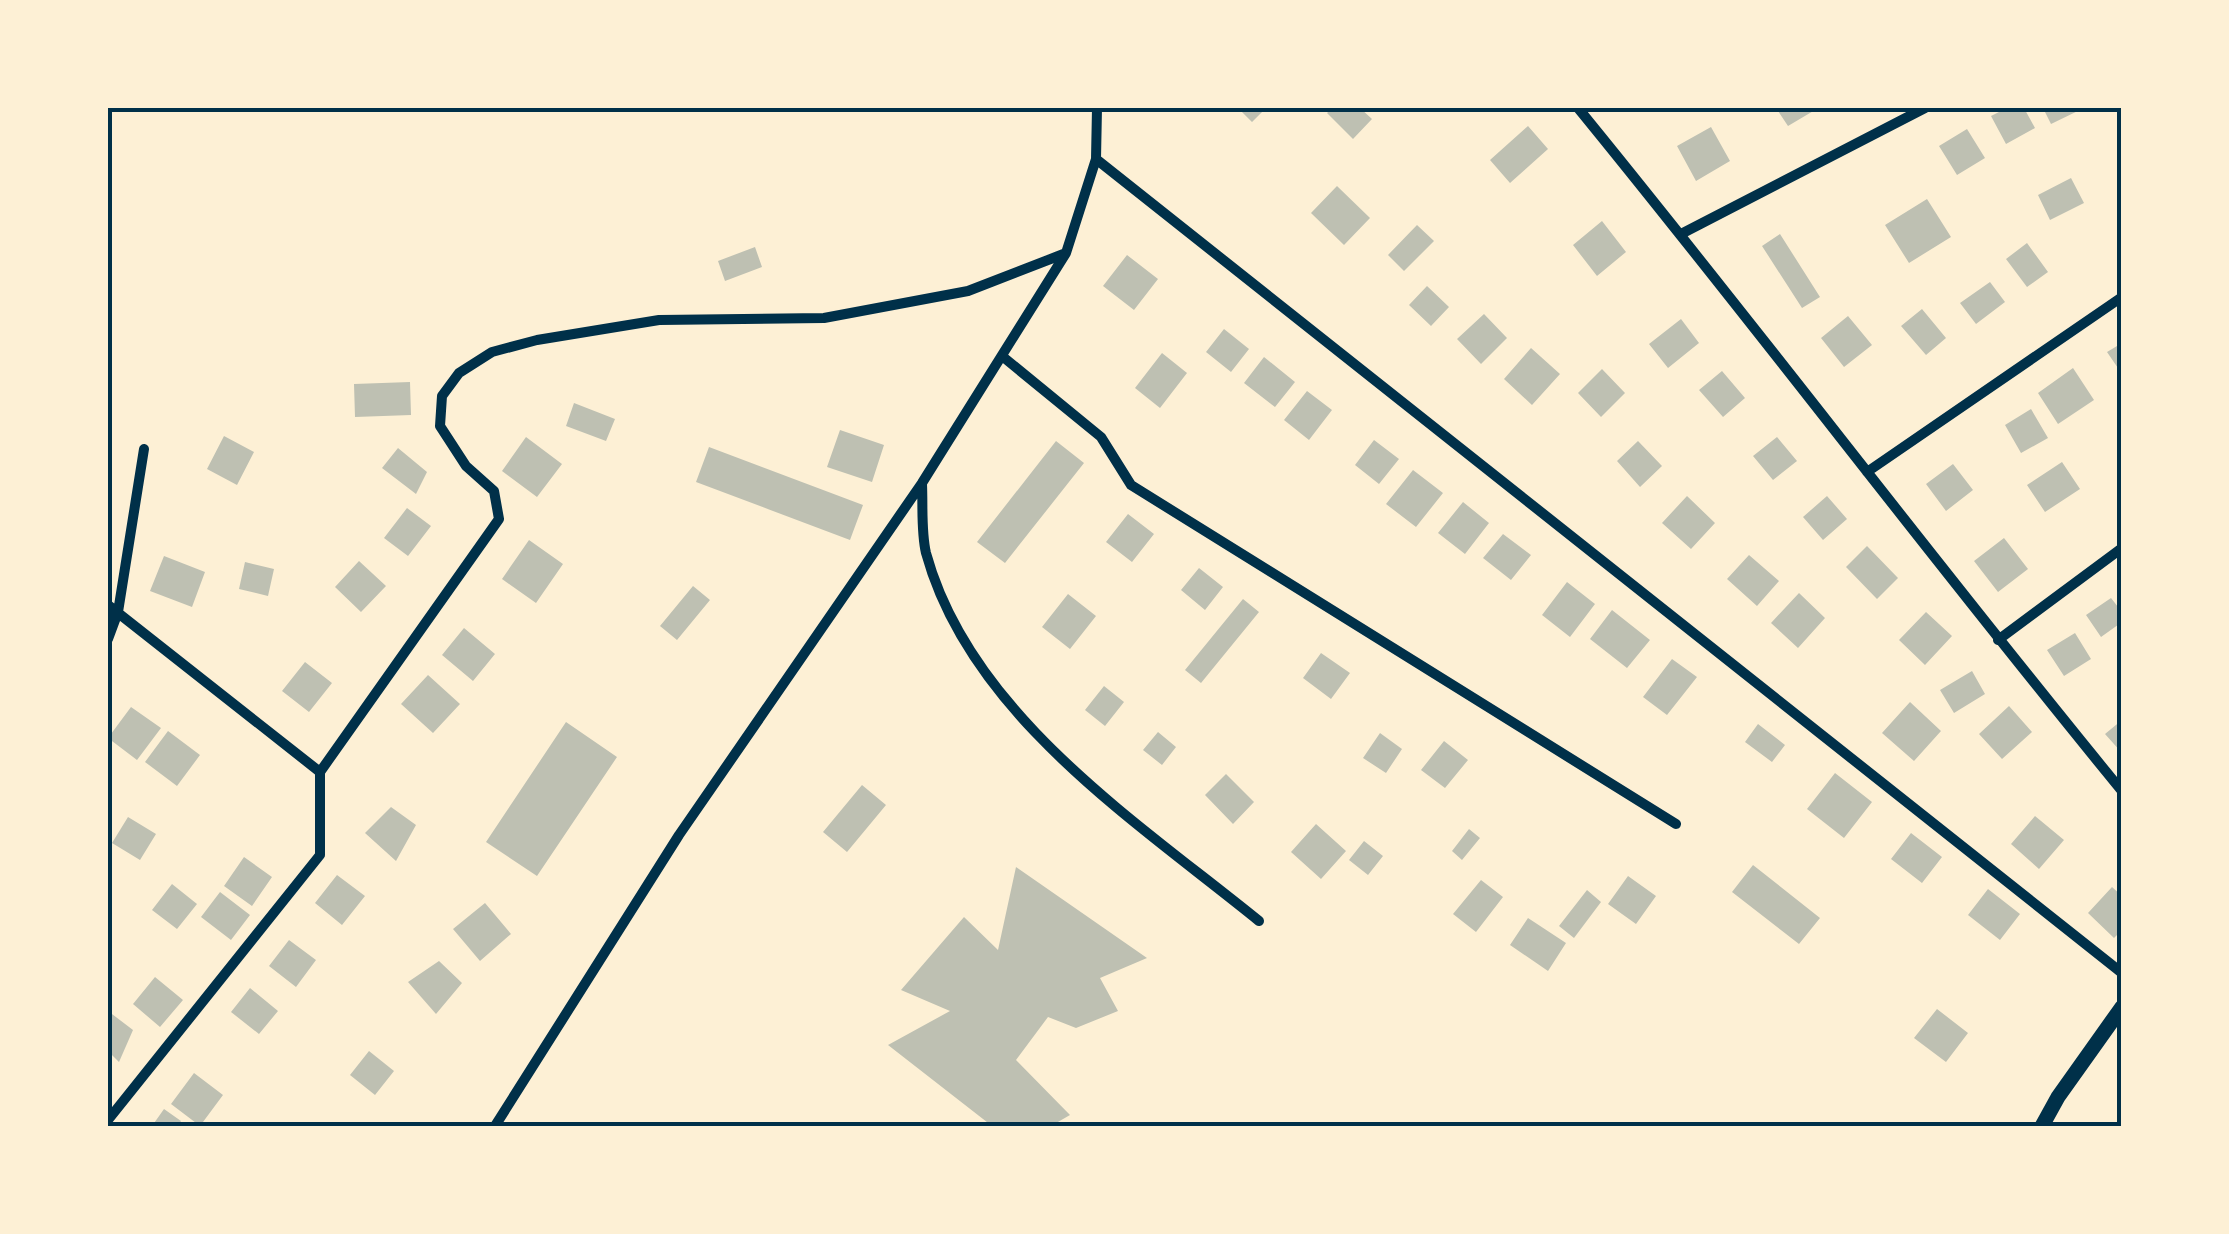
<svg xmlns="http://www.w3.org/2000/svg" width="2229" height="1234" font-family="Ubuntu,sans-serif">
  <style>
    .building { fill: #bec0b2 }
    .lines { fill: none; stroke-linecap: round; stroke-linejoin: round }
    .minor { stroke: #003049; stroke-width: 10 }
    .tertiary { stroke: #003049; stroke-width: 15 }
    .neatline { fill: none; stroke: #003049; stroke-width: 4 }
  </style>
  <rect width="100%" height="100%" fill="#fdf0d5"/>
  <path class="building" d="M1238 108H1266L1252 122Z
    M1332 108H1360L1372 119 1353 139 1327 113Z
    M1776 108H1814L1815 110 1788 126Z
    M2007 108H2024L2035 128 2006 144 1991 116Z
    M2043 108H2084L2051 124Z
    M1528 126 1548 149 1510 183 1490 160Z
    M1711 127 1730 161 1696 181 1677 146Z
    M1967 129 1985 158 1957 175 1939 146Z
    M2071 178 2084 203 2050 220 2038 195Z
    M1337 186 1370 218 1344 245 1311 213Z
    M1927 199 1951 237 1909 263 1885 225Z
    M1602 221 1626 252 1597 276 1573 245Z
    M1417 225 1434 241 1404 271 1388 255Z
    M1780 234 1820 297 1802 308 1762 246Z
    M2027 243 2048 272 2027 287 2006 259Z
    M755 247 762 267 725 281 718 261Z
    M1127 255 1158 279 1134 310 1103 286Z
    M1990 282 2005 302 1976 324 1960 303Z
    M1427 286 1449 307 1431 326 1409 305Z
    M1922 309 1946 338 1926 355 1901 326Z
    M1484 314 1507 338 1481 364 1457 339Z
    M1848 316 1872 345 1844 367 1821 338Z
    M1681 319 1699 343 1668 368 1649 344Z
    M1224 329 1249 349 1231 372 1206 352Z
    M2122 343V374L2107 352Z
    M1531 348 1560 374 1532 405 1504 379Z
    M1162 353 1187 373 1160 408 1135 388Z
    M1264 357 1295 382 1275 407 1244 383Z
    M2073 368 2094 400 2058 424 2038 393Z
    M1602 369 1625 393 1601 417 1578 393Z
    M1722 371 1745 398 1723 417 1699 390Z
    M410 382 411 415 355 417 354 384Z
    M1307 391 1332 410 1309 440 1284 420Z
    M574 403 615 419 606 441 566 426Z
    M2031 409 2048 438 2021 453 2005 425Z
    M840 430 884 445 872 482 827 467Z
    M224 436 254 452 237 485 207 469Z
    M526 437 562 464 537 497 502 471Z
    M1777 437 1797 461 1773 480 1753 456Z
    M1374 440 1399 459 1379 484 1355 465Z
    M1056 441 1084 463 1005 563 977 542Z
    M1638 441 1662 466 1640 487 1617 461Z
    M709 447 863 505 850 540 696 482Z
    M398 448 427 472 416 494 382 468Z
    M2062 462 2080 489 2045 512 2027 485Z
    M1953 464 1973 490 1946 511 1926 484Z
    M1413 470 1443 493 1416 527 1386 504Z
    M1687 496 1715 523 1691 549 1662 523Z
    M1827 496 1847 519 1823 540 1803 517Z
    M1463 502 1489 523 1465 554 1438 533Z
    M407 508 431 526 408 556 384 538Z
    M1128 514 1154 534 1132 562 1106 542Z
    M1503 534 1531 555 1511 580 1483 558Z
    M2004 538 2028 569 1998 592 1974 561Z
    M529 540 563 564 536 603 502 579Z
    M1867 546 1898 578 1877 599 1846 567Z
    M1749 555 1779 581 1757 606 1727 579Z
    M164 556 205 572 192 607 150 591Z
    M359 561 386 586 361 612 335 587Z
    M245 562 274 569 268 596 239 589Z
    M1199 568 1223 587 1205 610 1181 590Z
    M1567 582 1595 604 1570 637 1542 615Z
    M693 586 710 600 677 640 660 626Z
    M1799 593 1825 618 1798 648 1771 623Z
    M1068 594 1096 616 1070 649 1042 627Z
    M2111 598 2122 612V622L2101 637 2086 615Z
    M1243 599 1259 612 1201 683 1185 670Z
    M1612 610 1650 640 1627 668 1590 639Z
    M1926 612 1952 636 1925 665 1899 640Z
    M464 628 495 654 473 681 442 655Z
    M2075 633 2091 659 2064 676 2047 650Z
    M1321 653 1350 673 1331 699 1303 678Z
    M1672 659 1697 677 1667 715 1643 697Z
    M305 662 332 683 309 712 282 691Z
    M1972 671 1985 694 1954 713 1940 690Z
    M428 675 460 704 433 733 401 704Z
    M1104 686 1124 702 1105 726 1085 710Z
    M1910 702 1941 731 1914 761 1882 733Z
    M2009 706 2032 732 2002 759 1979 734Z
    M131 707 161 728 137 760 108 738Z
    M2122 720V753L2105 734Z
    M566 722 617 757 537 876 486 842Z
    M1758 724 1785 745 1772 762 1745 742Z
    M168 731 200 755 177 786 145 762Z
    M1158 732 1176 747 1162 765 1143 750Z
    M1380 733 1402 749 1386 773 1363 758Z
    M1444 741 1468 760 1445 788 1421 770Z
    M1835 773 1872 802 1844 838 1807 809Z
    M1226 774 1254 802 1233 824 1205 795Z
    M862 785 886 805 847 852 823 832Z
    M391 807 416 825 396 861 365 833Z
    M2035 816 2064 840 2039 869 2011 844Z
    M128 817 156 834 140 860 112 843Z
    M1316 824 1346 851 1321 879 1291 852Z
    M1469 829 1480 838 1462 860 1452 851Z
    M1911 833 1942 857 1922 883 1891 859Z
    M1364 841 1383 856 1368 875 1349 860Z
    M244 857 272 877 252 906 224 886Z
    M1753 865 1820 918 1799 944 1732 892Z
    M1016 867 1147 958 1100 978 1118 1011 1076 1028 1048 1017 1016 1060 1070 1115 1051 1126H992L888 1045 950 1011 901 990 964 917 998 950Z
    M337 875 365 896 342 925 315 903Z
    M1628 876 1656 896 1636 924 1608 904Z
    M1481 880 1503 897 1476 932 1453 914Z
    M172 884 197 904 177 929 152 910Z
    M2112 887 2122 896V930L2114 938 2088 913Z
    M1988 889 2020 914 2000 940 1968 915Z
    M1587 890 1601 902 1574 938 1559 926Z
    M220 892 250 915 231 940 201 917Z
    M485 903 511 934 480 961 453 929Z
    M1528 918 1566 943 1548 971 1510 945Z
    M289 940 316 960 296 987 269 966Z
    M439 961 462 983 436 1014 408 982Z
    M155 977 183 1000 160 1027 133 1004Z
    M250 988 278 1011 259 1034 231 1012Z
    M1937 1009 1968 1033 1946 1062 1914 1038Z
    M108 1011 133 1030 119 1062 108 1051Z
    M369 1051 394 1071 375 1095 350 1075Z
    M194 1073 223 1095 200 1126 171 1104Z
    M164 1109 181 1121 178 1126H152Z"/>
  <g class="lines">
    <path class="minor" d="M1578 108C1762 333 1937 566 2122 791
      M1096 159 2122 973
      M1681 234 1925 108
      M1002 356 1101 437 1131 485 1676 824
      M1867 472 2122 297
      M922 484C923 506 921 532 926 553 970 714 1136 821 1259 921
      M108 605 320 772
      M108 639 118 612 144 449
      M1998 640 2122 548
      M108 1120 320 855V772L499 519 494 491 466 466 440 426 442 396 459 373 492 352 537 340 659 320 824 318 968 291 1066 253
      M495 1126 679 835 922 483 1066 253 1096 159 1097 108"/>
    <path class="tertiary" d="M2042 1126 2058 1097 2122 1007"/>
  </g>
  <rect width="2229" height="1234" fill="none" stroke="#fdf0d5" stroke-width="220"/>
  <rect x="110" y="110" width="2009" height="1014" class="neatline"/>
</svg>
